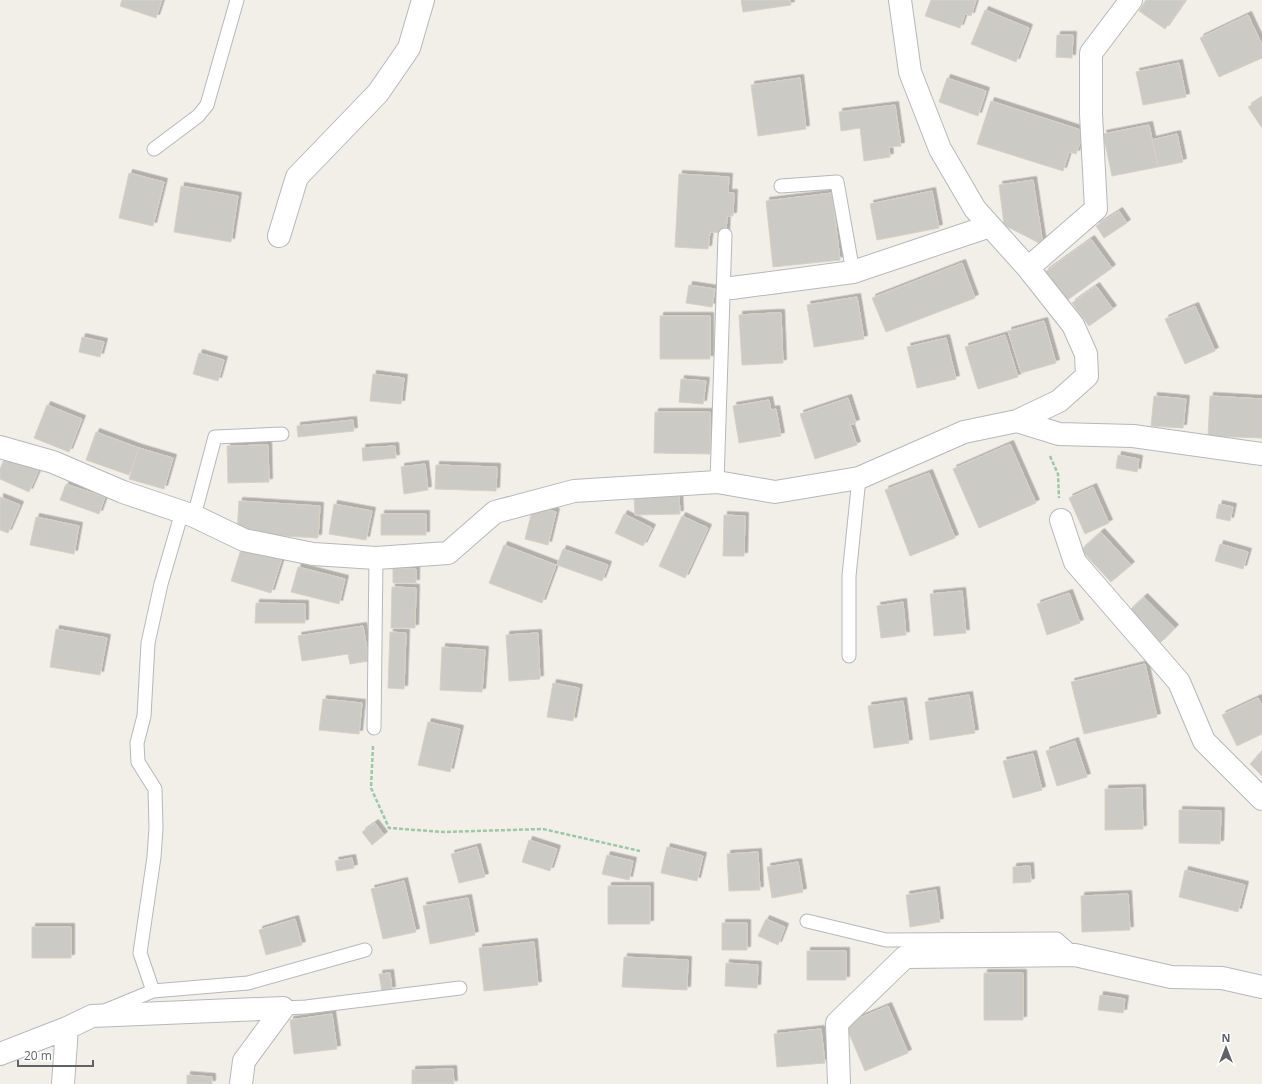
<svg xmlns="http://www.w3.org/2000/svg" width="1262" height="1084" font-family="'Open Sans',sans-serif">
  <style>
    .building { fill: #cccac5; stroke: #d6d1c6; filter: url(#shadow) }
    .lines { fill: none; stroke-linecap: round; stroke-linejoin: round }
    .lane-casing { stroke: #b5b8bc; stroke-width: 15 }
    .street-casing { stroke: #b5b8bc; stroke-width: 24 }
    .path { stroke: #9cc7a9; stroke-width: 2.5; stroke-dasharray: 4 2; stroke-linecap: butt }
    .lane { stroke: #fff; stroke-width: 13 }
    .street { stroke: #fff; stroke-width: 22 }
  </style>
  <defs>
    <filter id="shadow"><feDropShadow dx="3.5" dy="-3.5" stdDeviation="0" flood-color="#0004"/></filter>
  </defs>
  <rect width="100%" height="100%" fill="#f1efe8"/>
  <path class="building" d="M122 0H162L156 18 120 6Z
    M741 0H790L791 5 743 12Z
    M931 0H976L971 16 965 14 960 28 925 16Z
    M1146 0H1185L1165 29 1139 11Z
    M985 10 1029 28 1016 62 971 44Z
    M1248 15 1262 45V58L1219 77 1200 38Z
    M1057 35H1073L1072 58 1056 57Z
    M1179 63 1186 97 1143 105 1136 72Z
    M800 78 806 129 758 136 751 85Z
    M947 78 986 91 978 116 939 102Z
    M1262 98V128L1248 107Z
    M991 101 1084 131 1076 154 1069 152 1063 171 977 144Z
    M895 105 901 146 889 147 890 157 864 161 860 128 841 131 839 112Z
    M1149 125 1158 167 1112 176 1103 134Z
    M1177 134 1183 162 1158 167 1152 140Z
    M129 173 164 182 153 226 119 218Z
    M679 174 729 177 728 193H734L733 216H727L726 233 710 232 708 249 675 247Z
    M1033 180 1043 245 1004 225 999 185Z
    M181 186 238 196 231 242 174 232Z
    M932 191 939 228 877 240 870 204Z
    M832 193 840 260 773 267 766 201Z
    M1119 211 1127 223 1104 238 1096 226Z
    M1091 239 1112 268 1066 301 1045 272Z
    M962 263 975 298 886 332 872 298Z
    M689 285 715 289 712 307 686 303Z
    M1096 286 1113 309 1089 326 1072 303Z
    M857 297 864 339 814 347 807 305Z
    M1195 306 1215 351 1185 364 1165 319Z
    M774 313H781L783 363 742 365 739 315Z
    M660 316H710V359H660Z
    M1044 321 1056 363 1021 373 1008 331Z
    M1005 335 1018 377 978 389 965 347Z
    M82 337 104 342 100 357 79 352Z
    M946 338 956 379 917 388 907 347Z
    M199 353 224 360 218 381 193 374Z
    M373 374 404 378 401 404 370 401Z
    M681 379 706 381 703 404 679 402Z
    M1154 396 1186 399 1183 428 1151 426Z
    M1210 396 1262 399V438L1208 436Z
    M848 398 856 423 850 425 857 445 815 459 800 414Z
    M769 400 771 410 776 409 781 436 739 443 733 406Z
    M47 405 82 419 69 452 34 438Z
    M655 412H710V454L654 453Z
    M353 420 354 431 298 437 297 426Z
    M96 432 139 448 129 475 86 460Z
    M1010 444 1036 503 979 528 953 469Z
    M268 445 269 482 228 483 227 446Z
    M395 446 396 458 363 461 362 448Z
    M139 448 173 458 164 489 129 479Z
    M6 455 39 469 29 492 0 479V469Z
    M1118 455 1139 459 1137 472 1116 468Z
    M425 464 428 490 404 494 401 467Z
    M436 465 497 467 496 491 435 489Z
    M929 473 955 538 910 556 885 490Z
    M66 484 105 497 99 514 60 500Z
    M1093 487 1109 523 1085 534 1069 498Z
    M679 495 680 514 635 515 634 497Z
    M0 497 20 505 8 533 0 530Z
    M239 501 320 506 318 538 237 533Z
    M334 504 372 511 366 540 329 534Z
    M1219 504 1233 507 1230 521 1216 518Z
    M533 507 556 512 548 545 525 539Z
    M381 514H426V535H381Z
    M624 514 652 528 643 546 615 533Z
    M724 515 745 516 744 556H723Z
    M682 516 708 528 685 578 659 566Z
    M36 517 79 526 74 554 30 545Z
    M1101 532 1131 565 1111 582 1081 550Z
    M1220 544 1248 552 1243 569 1215 561Z
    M504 545 556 565 542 603 489 583Z
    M242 546 282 558 271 593 231 581Z
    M563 549 608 565 602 581 557 565Z
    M298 567 345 579 339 604 291 592Z
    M393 568 416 569V583H393Z
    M392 587 416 588 415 628H391Z
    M962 591 966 633 934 636 930 594Z
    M1069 593 1080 623 1047 635 1037 604Z
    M1144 597 1175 628 1160 643 1129 611Z
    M903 602 906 635 881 638 877 606Z
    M256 603 305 604V623H255Z
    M363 626 369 661 350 664 348 654 302 661 298 636Z
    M56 629 107 638 100 675 50 667Z
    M390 632 406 633 404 689 388 688Z
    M538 633 540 679 509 681 506 635Z
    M442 647 485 650 482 692 440 690Z
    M1145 664 1157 717 1084 734 1071 682Z
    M553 683 579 688 573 721 547 717Z
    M969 695 975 733 930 740 925 702Z
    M1258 698 1262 706V734L1237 746 1222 715Z
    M323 699 362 703 359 734 319 730Z
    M903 701 909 743 874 748 868 706Z
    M428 722 460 729 450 772 418 765Z
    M1075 741 1087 777 1057 786 1046 751Z
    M1261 752 1262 753V776L1250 764Z
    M1033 754 1042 790 1013 798 1003 761Z
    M1142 788 1143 829 1105 830V789Z
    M1179 810 1221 811 1220 844 1179 843Z
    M375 823 384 835 372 845 362 832Z
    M529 840 557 849 550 871 522 862Z
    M477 847 485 877 459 883 451 854Z
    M667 847 703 856 697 881 661 873Z
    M758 852 760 890 729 891 727 854Z
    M607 855 633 861 629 880 602 874Z
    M352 858 354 868 337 871 335 861Z
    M798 862 803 892 772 898 767 867Z
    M1030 866 1031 882 1013 883V867Z
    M1185 870 1245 885 1238 912 1179 897Z
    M404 881 416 932 383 939 371 889Z
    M608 886H650V924H608Z
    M936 890 940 922 910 927 906 895Z
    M1128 894 1130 930 1082 932 1081 896Z
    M468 898 475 935 430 944 423 906Z
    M295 919 302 945 266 955 259 930Z
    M766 919 785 927 778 945 758 936Z
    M722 923H747V950H722Z
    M32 927H71V958H32Z
    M534 942 538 985 484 991 479 948Z
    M807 951H846V980H807Z
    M624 957 688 960 687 990 622 987Z
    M726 963 758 965 757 988 725 986Z
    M390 973 392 990 382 992 379 974Z
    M984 973H1023V1020H984Z
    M1100 995 1125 999 1123 1013 1098 1010Z
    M888 1006 908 1053 865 1071 845 1024Z
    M332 1014 337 1049 294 1054 290 1020Z
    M821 1029 825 1063 777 1067 774 1034Z
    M453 1069 454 1084H412V1070Z
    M187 1075 212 1077V1084H187Z"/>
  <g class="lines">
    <g class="lane-casing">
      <path id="lane" d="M154 149 198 116 207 105 237 0
        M781 186 837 182 853 272
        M717 482 725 235
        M194 516 215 437 282 434
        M849 656V576L859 478
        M374 728 376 558
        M807 921 886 940 1057 939 1075 955
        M153 991 140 953 154 857 156 828 155 789 138 762 137 743 144 716 148 643 161 584 182 512
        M283 1008 306 1007 460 988
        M107 1010 153 991 248 983 365 950"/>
    </g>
    <g class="street-casing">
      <path id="street" d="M279 236 297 177 378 93 409 48 423 0
        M1028 268 1096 209 1091 114V53L1131 0
        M732 288 853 272 990 226
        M1017 421 1059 434 1133 436 1262 454
        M0 447 53 462 123 492 194 516 244 540 313 554 376 558 448 553 495 512 574 491 717 482 775 492 859 478 964 432 1017 421 1059 401 1087 376 1086 354 1073 325 1028 268 975 209 940 149 910 72 900 0
        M1061 520 1075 562 1179 682 1204 741 1262 799
        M0 1054 67 1028
        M63 1084 67 1028 92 1016 283 1008
        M241 1084 244 1061 283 1008
        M839 1084 837 1023 905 957 1075 955 1171 977 1222 978 1262 987"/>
    </g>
    <path class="path" d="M1050 456 1058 474 1059 498
      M373 746 371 788 389 828 443 832 543 829 640 851"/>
    <use href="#lane" class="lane"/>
    <use href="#street" class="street"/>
  </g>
  <g transform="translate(1226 1048)" stroke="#ffffff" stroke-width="3" paint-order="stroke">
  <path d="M0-3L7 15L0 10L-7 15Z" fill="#5f6368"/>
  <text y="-6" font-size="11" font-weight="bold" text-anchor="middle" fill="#5f6368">N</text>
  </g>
  <path d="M18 1060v6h75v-6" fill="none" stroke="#5f6368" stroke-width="2"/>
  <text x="24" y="1060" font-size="12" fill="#5f6368" stroke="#ffffff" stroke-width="3" paint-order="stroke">20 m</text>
</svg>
